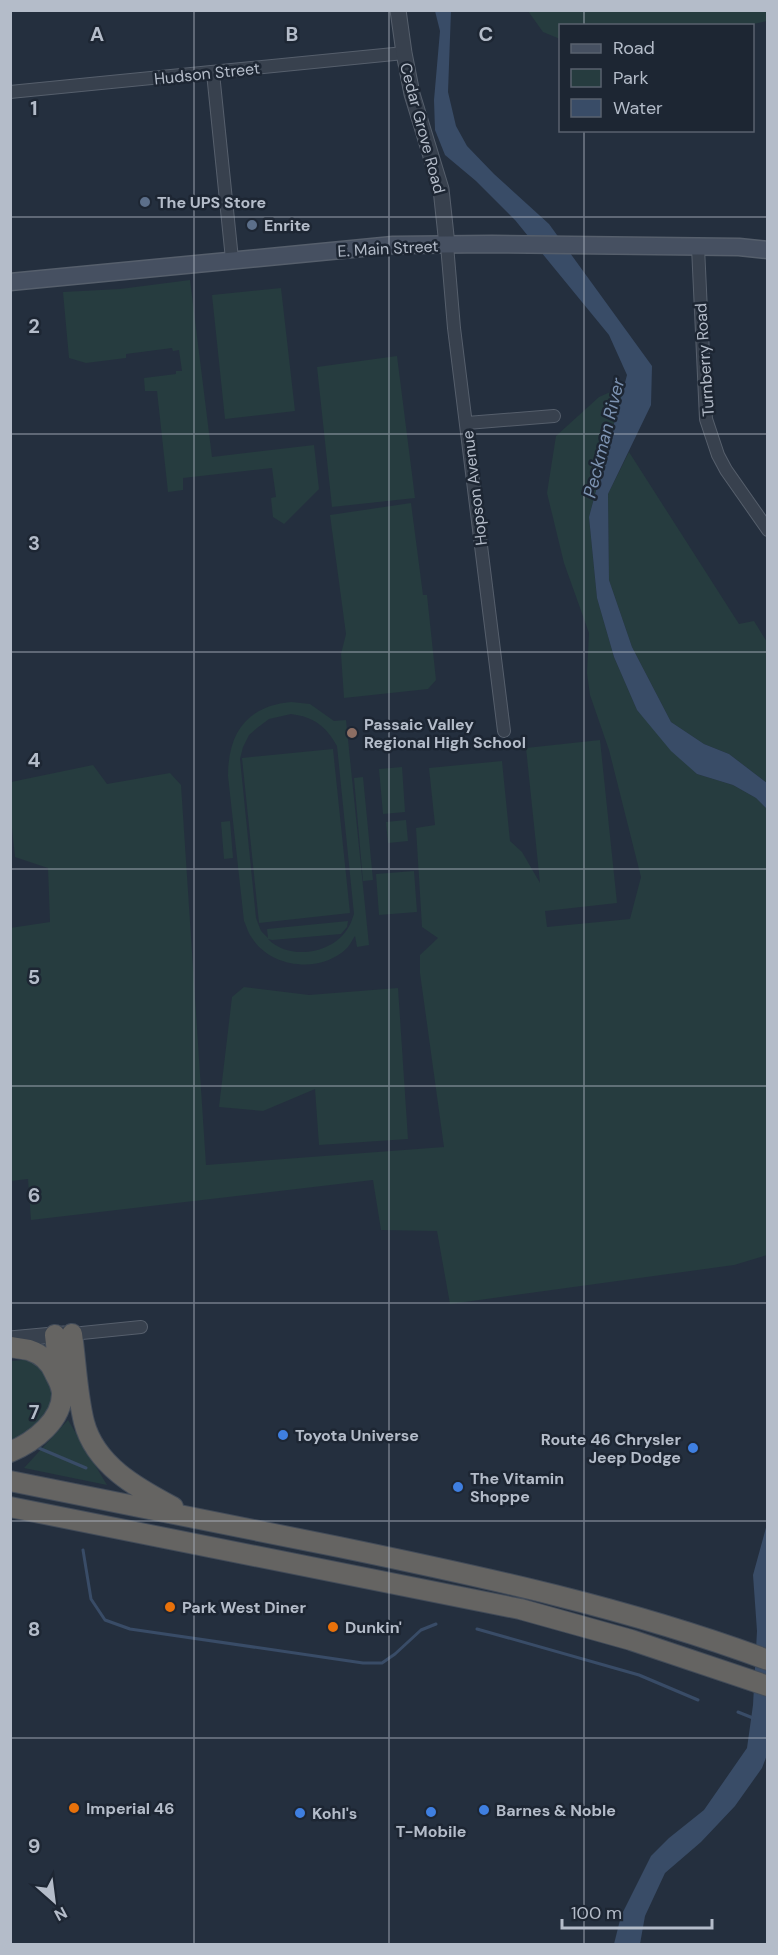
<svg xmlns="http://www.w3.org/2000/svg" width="778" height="1955" font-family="'DM Sans',sans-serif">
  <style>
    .green { fill: #263c3f; fill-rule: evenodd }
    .water { fill: #394c67 }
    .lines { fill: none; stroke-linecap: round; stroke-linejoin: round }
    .stream { stroke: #394c67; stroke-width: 3 }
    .minor-casing { stroke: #565f6c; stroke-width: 14 }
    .tertiary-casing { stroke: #565f6c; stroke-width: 17 }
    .secondary-casing { stroke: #565f6c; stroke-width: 19 }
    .trunk-casing { stroke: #434c59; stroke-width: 22 }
    .minor { stroke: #38414e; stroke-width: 12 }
    .tertiary { stroke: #38414e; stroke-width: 15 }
    .secondary { stroke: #465061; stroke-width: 16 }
    .trunk { stroke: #656462; stroke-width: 20 }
    .grid { fill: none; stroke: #b4bcc9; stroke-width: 1.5; stroke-opacity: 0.55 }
    .service-dot { fill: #5c6f8a; stroke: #1d2633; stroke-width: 2 }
    .education-dot { fill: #8d6e63; stroke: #1d2633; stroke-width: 2 }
    .shop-dot { fill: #3f7fe0; stroke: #1d2633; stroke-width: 2 }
    .food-dot { fill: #e8710a; stroke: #1d2633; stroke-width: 2 }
    .labels { text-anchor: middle; stroke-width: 5; stroke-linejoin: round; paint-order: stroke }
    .street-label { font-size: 16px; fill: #b4bcc9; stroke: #1d2633 }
    .poi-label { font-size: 16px; font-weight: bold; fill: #b4bcc9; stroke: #1d2633; text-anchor: start }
    .water-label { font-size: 18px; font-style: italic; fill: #7c92b1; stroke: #1d2633 }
    .grid-label { font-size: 20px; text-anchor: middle; font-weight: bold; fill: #b4bcc9; stroke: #1d2633; stroke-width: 5; stroke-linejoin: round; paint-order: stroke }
  </style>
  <rect width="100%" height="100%" fill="#242f3e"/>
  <path class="green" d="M767 10V21L749 25 560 26V39L543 32 528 11Z
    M190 280 212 457 314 445 319 489 284 524 273 517 271 498 276 497 272 468 183 478V490L168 492 157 391H145L144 378 176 374V371H182L179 350 173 351 172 348 126 354V358L86 363 69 358 63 292 120 289Z
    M281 288 295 411 225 419 212 295Z
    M397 356 415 498 332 507 317 367Z
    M624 386 589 517 597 598 614 657 637 710 697 774 733 785 756 798 767 809V1255L734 1265 450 1304 437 1231 381 1230 373 1180 31 1220 28 1179 11 1181 10 928 50 922 48 868 15 857 11 819V782L93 765 107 784 170 773 181 785 206 1165 444 1147 420 973V955L438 938 422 927 416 828 435 825 429 768 502 761 510 841 522 852 540 883 526 748 600 740 617 903 545 911 547 927 630 919 641 877 609 750 590 695 587 673 589 633 564 563 547 493 556 436 599 397Z
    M629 452 739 624 754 621 767 642 768 698 766 705 768 713 767 783 729 754 704 744 671 722 632 647 609 580 608 494Z
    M411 503 423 595H427L436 680 428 689 344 698 341 654 346 634 330 515Z
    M291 702 310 704 334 721 346 720 369 945 357 947 355 936C352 940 350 945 347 948 321 974 271 968 252 938 248 933 247 927 244 921L228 776C228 733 247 706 291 702ZM291 714C314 717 326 726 337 746L354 914C352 919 351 924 348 928 333 954 289 961 268 939L272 940 341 934 347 927 348 921 267 929 268 938 261 931 256 918 240 759 243 747 249 735 257 728 269 719Z
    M333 749 350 913 259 923 242 758Z
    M402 767 405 812 383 814 379 769Z
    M363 777 373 880 363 881 354 778Z
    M406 820 408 841 388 843 386 822Z
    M230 821 233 858 224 859 221 822Z
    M414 871 417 912 379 915 376 874Z
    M244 987 309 995 398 988 408 1139 319 1145 315 1089 263 1111 219 1107 232 997Z
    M32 1359 57 1386 55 1411 11 1445V1361Z
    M68 1420 107 1485 24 1468Z"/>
  <path class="water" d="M435 11H451L448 92 456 126 467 146 494 174 549 224 652 366 651 405 608 494 609 580 632 647 671 722 704 744 729 754 767 783V809L756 798 733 785 697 774 671 751 637 710 614 657 597 598 589 517 627 375 609 335 550 263 515 220 476 181 445 155 435 130 434 100 440 31Z
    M767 1524V1755L762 1768 735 1806 701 1842 665 1873 645 1916 640 1944H614L621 1916 651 1856 669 1838 704 1810 747 1748 753 1705 757 1631 753 1575Z"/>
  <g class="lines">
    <path class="stream" d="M34 1446 86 1468
      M83 1550 91 1599 105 1620 130 1629 363 1663H382L395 1654 421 1630 436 1624
      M477 1629 639 1675 698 1700
      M738 1712 753 1718"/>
    <g class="minor-casing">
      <path id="minor" d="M213 73 232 259
        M10 92 404 53
        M447 245 454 328 504 731
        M698 247 706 419 718 455 726 470 768 530
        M467 423 554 416
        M72 1334 141 1327"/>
    </g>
    <g class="tertiary-casing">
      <path id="tertiary" d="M398 10 404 53 412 94 441 189 447 245
        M10 1339 64 1334"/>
    </g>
    <g class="secondary-casing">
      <path id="secondary" d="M10 282 393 245 492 244 739 247 768 250"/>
    </g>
    <g class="trunk-casing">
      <path id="trunk" d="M72 1334C76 1363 77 1394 84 1422 95 1465 137 1488 173 1507
        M55 1335 60 1377
        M10 1347C16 1348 23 1349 29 1350 41 1354 51 1363 55 1374 58 1379 61 1386 62 1392 63 1420 34 1442 10 1452
        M10 1481C120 1503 230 1525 339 1547 484 1577 628 1608 768 1660
        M10 1507 520 1609 631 1640 768 1686"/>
    </g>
    <use href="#minor" class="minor"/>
    <use href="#tertiary" class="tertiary"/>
    <use href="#secondary" class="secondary"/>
    <use href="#trunk" class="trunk"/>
  </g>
  <path class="grid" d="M194 10V1944M389 10V1944M584 10V26M584 130V1944M10 217H768M10 434H768M10 652H768M10 869H768M10 1086H768M10 1303H768M10 1521H768M10 1738H768"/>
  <g class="service-dot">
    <circle cx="145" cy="202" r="6"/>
    <circle cx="252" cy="225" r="6"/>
  </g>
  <circle class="education-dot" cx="352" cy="733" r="6"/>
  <g class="shop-dot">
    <circle cx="283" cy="1435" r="6"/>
    <circle cx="693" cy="1448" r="6"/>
    <circle cx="458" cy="1487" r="6"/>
    <circle cx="484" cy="1810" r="6"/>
    <circle cx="431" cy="1812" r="6"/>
    <circle cx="300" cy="1813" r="6"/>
  </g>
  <g class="food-dot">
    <circle cx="170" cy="1607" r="6"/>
    <circle cx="333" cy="1627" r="6"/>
    <circle cx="74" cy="1808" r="6"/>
  </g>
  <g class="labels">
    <g class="street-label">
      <text transform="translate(207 73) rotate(-6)" y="6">Hudson Street</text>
      <text transform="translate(423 128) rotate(75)" y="6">Cedar Grove Road</text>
      <text transform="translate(388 248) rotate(-3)" y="6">E. Main Street</text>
      <text transform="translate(704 360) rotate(-94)" y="6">Turnberry Road</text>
      <text transform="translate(474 488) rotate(-97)" y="6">Hopson Avenue</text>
    </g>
    <g class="poi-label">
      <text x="157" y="208">The UPS Store</text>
      <text x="264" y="231">Enrite</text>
      <text x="364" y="730">Passaic Valley<tspan x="364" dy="18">Regional High School</tspan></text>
      <text x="295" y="1441">Toyota Universe</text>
      <text x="681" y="1445" text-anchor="end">Route 46 Chrysler<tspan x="681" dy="18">Jeep Dodge</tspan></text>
      <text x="470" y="1484">The Vitamin<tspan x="470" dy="18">Shoppe</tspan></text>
      <text x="182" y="1613">Park West Diner</text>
      <text x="345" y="1633">Dunkin'</text>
      <text x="86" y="1814">Imperial 46</text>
      <text x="496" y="1816">Barnes &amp; Noble</text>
      <text x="312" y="1819">Kohl's</text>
      <text x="431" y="1837" text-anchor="middle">T-Mobile</text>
    </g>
    <g class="water-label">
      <text transform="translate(604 438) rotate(-76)" y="6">Peckman River</text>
    </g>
  </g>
  <g class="grid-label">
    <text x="97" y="41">A</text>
    <text x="292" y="41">B</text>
    <text x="486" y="41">C</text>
    <text x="34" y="115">1</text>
    <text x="34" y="333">2</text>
    <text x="34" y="550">3</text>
    <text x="34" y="767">4</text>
    <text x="34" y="984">5</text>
    <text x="34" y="1202">6</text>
    <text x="34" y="1419">7</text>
    <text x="34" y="1636">8</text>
    <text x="34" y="1853">9</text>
  </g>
  <rect width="778" height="1955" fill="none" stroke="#b4bcc9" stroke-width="24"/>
  <rect x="559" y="24" width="195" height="108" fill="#1d2633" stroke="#59626f" stroke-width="1.5"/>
  <rect x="571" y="44" width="30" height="9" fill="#465061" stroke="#59626f" stroke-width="1.5"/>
  <text x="613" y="54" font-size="18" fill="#b4bcc9">Road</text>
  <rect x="571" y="69" width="30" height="18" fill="#263c3f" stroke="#59626f" stroke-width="1.5"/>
  <text x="613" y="84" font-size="18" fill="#b4bcc9">Park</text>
  <rect x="571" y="99" width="30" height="18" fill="#394c67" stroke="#59626f" stroke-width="1.5"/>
  <text x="613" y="114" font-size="18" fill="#b4bcc9">Water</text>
  <g transform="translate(54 1901) rotate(152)" stroke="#1d2633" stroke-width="4.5" paint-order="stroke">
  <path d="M0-4.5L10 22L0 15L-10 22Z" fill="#b4bcc9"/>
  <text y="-9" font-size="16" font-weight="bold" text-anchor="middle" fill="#b4bcc9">N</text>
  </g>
  <path d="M562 1919v9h150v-9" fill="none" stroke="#b4bcc9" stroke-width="3"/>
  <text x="571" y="1919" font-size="18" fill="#b4bcc9" stroke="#1d2633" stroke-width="4.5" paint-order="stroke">100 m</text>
</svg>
